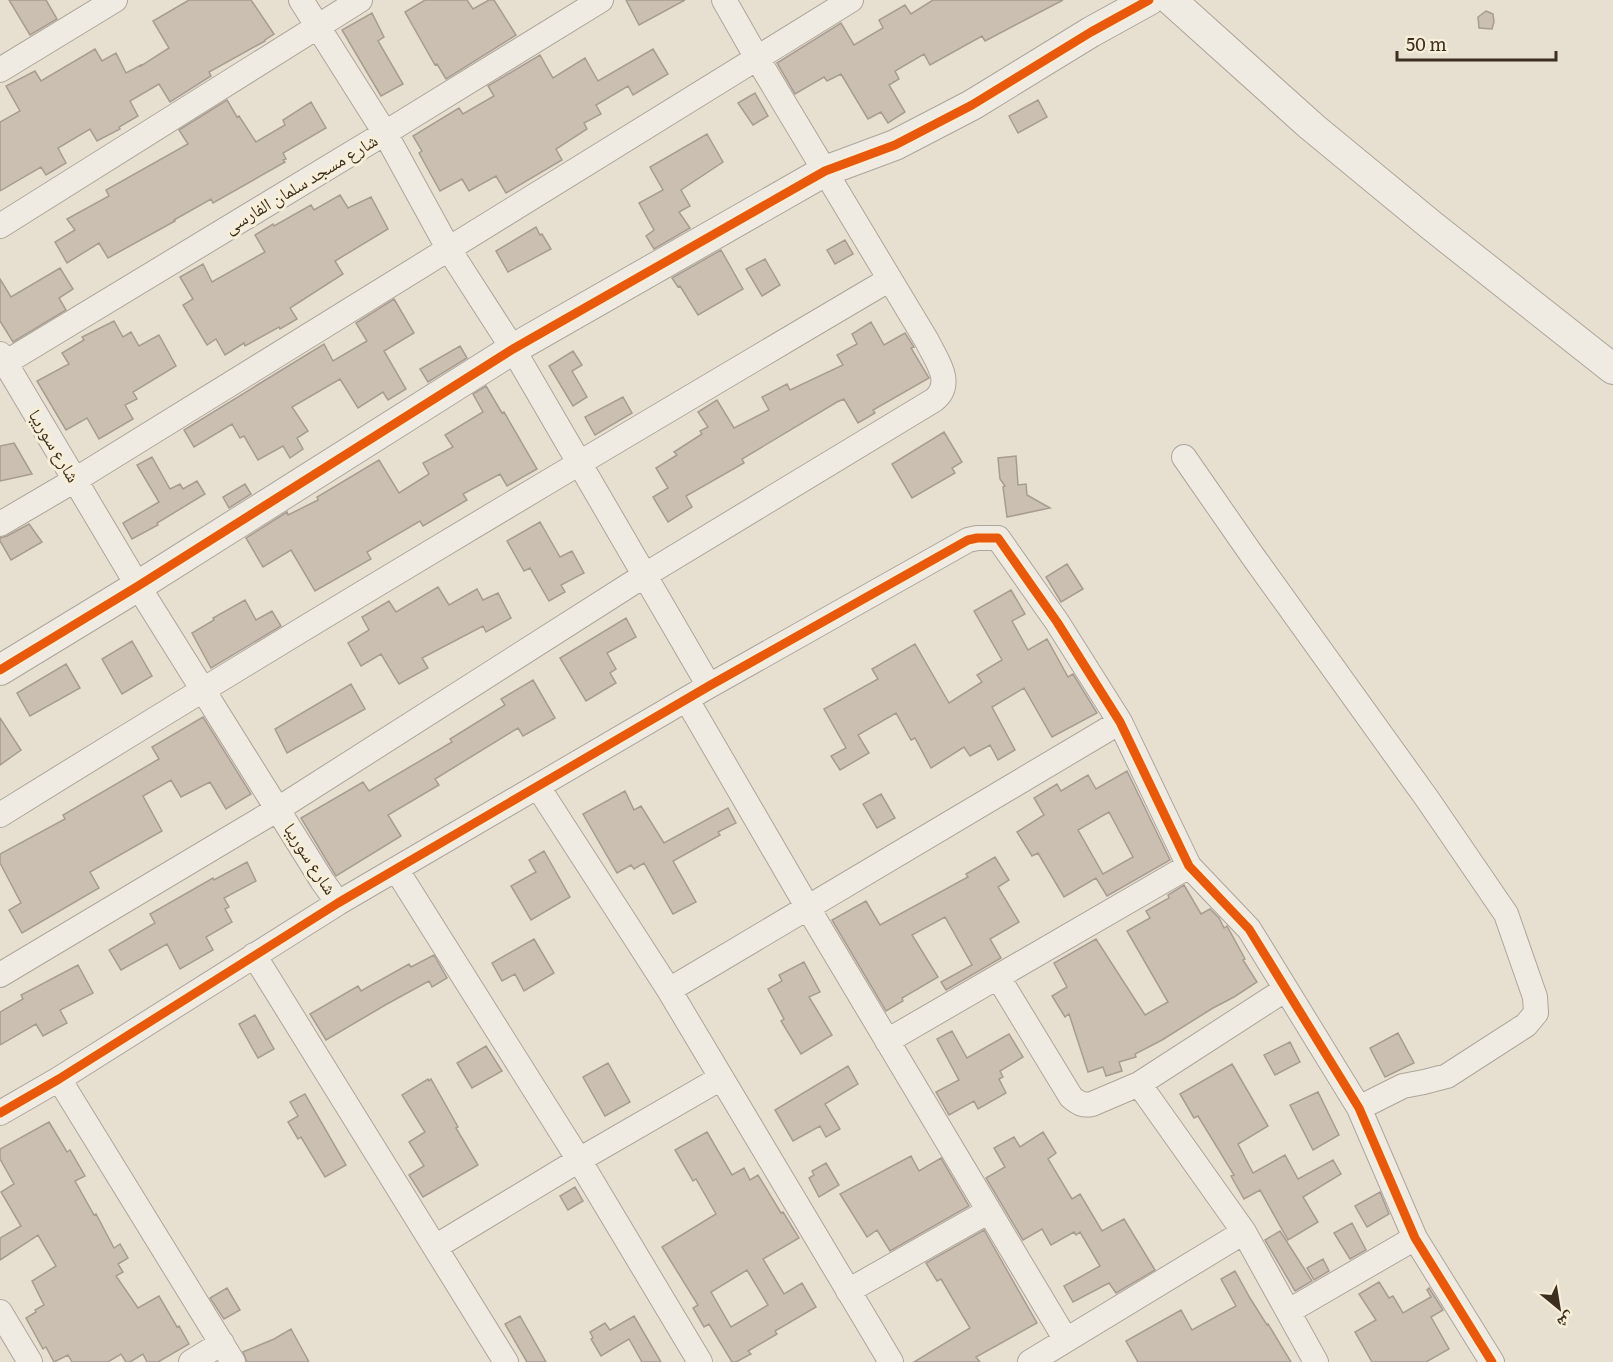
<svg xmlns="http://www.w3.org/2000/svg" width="1613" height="1362" font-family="Literata,'Noto Naskh Arabic',serif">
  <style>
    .building { fill: #cbbfb2; stroke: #a89c90; stroke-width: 1.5; fill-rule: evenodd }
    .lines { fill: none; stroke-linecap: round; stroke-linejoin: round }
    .minor-casing { stroke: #ada599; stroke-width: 26 }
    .tertiary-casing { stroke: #ada599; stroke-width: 32 }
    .minor { stroke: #efebe3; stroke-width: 24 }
    .tertiary { stroke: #efebe3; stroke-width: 30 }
    .cycleway-casing { stroke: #f7eed8; stroke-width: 13 }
    .cycleway { stroke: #e8590c; stroke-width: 9 }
    .labels { text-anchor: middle; stroke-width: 6; stroke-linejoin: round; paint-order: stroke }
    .street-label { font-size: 18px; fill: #3d2e20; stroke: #f7eed8 }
  </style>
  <rect width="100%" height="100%" fill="#e7e0d1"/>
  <path class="building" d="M9 0H46L57 19 30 35Z
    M189 0H251L274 34 265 40V41L209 72 211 76 170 102 159 84 130 101 138 116 119 127 120 129 97 141 90 129 58 148 66 163 46 175 41 167 0 191V122L20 111 6 86 35 71 41 81 95 49 102 61 116 53 126 73 141 65V66L169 48 153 21Z
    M425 0H467L473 9 489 0H494L516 35 446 79 437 64 435 65 405 12Z
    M626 0H685L639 25Z
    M933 0H1063L985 41 982 36 930 65 924 54 895 71 899 79 889 85 905 112 888 123 881 112 868 119 841 74 827 81 824 77 795 94 777 63 841 23 854 45 883 28 879 20 905 5 911 14Z
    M1486 11 1493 14 1494 22 1492 29 1479 28 1478 17Z
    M372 13 384 37 378 41 403 84 381 96 342 30Z
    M653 49 668 74 633 95 628 86 596 105 601 114 584 123 587 129 556 149 562 160 506 193 496 176 469 191 462 179 440 191 419 153 422 151 413 136 459 108 463 114 494 96 488 86 540 55 553 78 585 58 598 81Z
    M755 93 768 116 753 125 738 103Z
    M227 100 237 117 239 116 256 142 285 125 283 120 311 102 326 128 283 153 286 159 283 160 285 162 213 203 211 199 174 220 175 221 108 258 99 243 67 263 55 242 75 230 67 219 109 196 106 190 188 144 179 130Z
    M1038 100 1047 117 1018 133 1009 116Z
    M707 134 723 162 681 190 690 206 679 212 690 228 654 249 646 236 654 230 639 203 663 190 650 167Z
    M340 195 348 208 371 197 388 229 335 261 343 274 290 308 297 319 280 329 279 327 245 346 244 343 225 355 216 339 207 345 183 305 193 299 180 277 203 264 212 282 265 252 255 235 273 224 274 226 311 205 314 210Z
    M536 227 540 235 542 234 551 249 508 272 496 251Z
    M845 240 853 254 835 264 827 250Z
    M721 250 743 289 698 315 680 286 678 287 672 278Z
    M765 259 780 285 762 296 746 269Z
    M60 268 73 289 59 298 66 310 13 342 0 321V279L11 297Z
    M394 299 414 333 384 351 406 389 388 400 383 392 358 408 340 379 292 407 308 431 297 438 303 449 290 458 283 446 258 460 244 436 240 438 232 424 194 447 184 430 324 344 333 361 367 341 356 323Z
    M114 321 123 337 131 332 139 346 159 335 176 366 133 392 137 399 125 405 133 419 99 439 87 418 66 430 37 381 69 364 62 353 84 340 82 337Z
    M871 322 884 345 905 333 914 347 911 348 929 378 873 410 875 413 858 423 844 399 837 402 742 459 744 463 686 496 692 507 668 522 653 497 668 488 656 468 677 455 674 452 702 434 700 431 708 427 698 412 717 400 734 428 769 410 762 397 787 384 790 390 843 365 837 355 857 344 852 334Z
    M460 346 467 358 428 382 420 369Z
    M573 351 582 365 572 371 587 397 573 406 549 366Z
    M486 386 502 413 504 412 537 469 507 486 500 474 463 494 467 500 423 526 420 521 367 552 371 559 315 591 291 550 263 567 246 538 287 512 288 515 318 500 317 497 379 460 399 493 429 474 423 463 453 447 445 435 483 412 473 394Z
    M623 397 632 413 595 435 585 417Z
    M944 432 962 462 952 468 955 473 912 498 892 464Z
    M14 443 32 474 0 481V446Z
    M1016 456 1018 485 1026 484 1027 495 1050 508 1007 517 1003 487 1005 486 1000 479 998 458Z
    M152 457 170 489 180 484 183 489 197 481 205 494 157 523 158 525 132 539 123 523 159 502 137 465Z
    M245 484 251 494 229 508 223 497Z
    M540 522 560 557 572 551 584 573 561 585 565 592 549 601 530 568 524 571 507 541Z
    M29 524 42 542 11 560 0 541V538L7 536Z
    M1067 564 1083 589 1061 602 1046 577Z
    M438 587 449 605 477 589 483 600 498 593 511 618 486 632 483 626 422 658 428 668 399 684 381 654 361 666 348 643 369 630 362 617 389 601 396 612Z
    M1011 590 1025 614 1012 621 1028 650 1047 639 1068 677 1073 674 1097 713 1052 737 1024 688 992 707 1015 750 998 760 990 745 970 756 964 747 931 768 915 738 911 740 896 713 858 735 869 753 840 770 831 756 846 748 824 709 878 679 872 669 915 644 949 703 982 682 977 675 1002 660 974 611Z
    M245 600 256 620 272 611 281 626 211 668 192 633 214 620 213 618Z
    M626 618 636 637 607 653 616 669 610 673 616 683 586 701 560 658Z
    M132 641 152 676 122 694 102 659Z
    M66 664 80 688 30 716 17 693Z
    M533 680 555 718 523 736 518 728 435 779 439 785 388 815 401 836 336 876 301 818 363 782 369 791 452 742 450 739 505 705 501 699Z
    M351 684 365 709 287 753 275 729Z
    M203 717 251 794 226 809 210 782 181 797 171 780 143 796 162 831 90 872 99 888 22 933 9 910 21 903 0 863V854L65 819 63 815 159 759 152 747Z
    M0 718 21 750 0 765Z
    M1127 771 1170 860 1107 896 1096 878 1064 897 1038 853 1032 856 1017 832 1044 815 1034 798 1057 784 1061 791 1088 775 1096 789ZM1109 812 1133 857 1103 874 1078 830Z
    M625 791 634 810 641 806 664 843 728 808 736 823 718 832 720 835 673 861 696 902 673 914 644 863 634 869 631 865 617 873 583 814Z
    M881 794 895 818 877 828 863 804Z
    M544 851 570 897 531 920 511 886 536 872 529 860Z
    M995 857 1009 880 998 887 1019 922 990 939 1001 958 946 990 941 982 972 965 945 917 912 935 938 977 902 998 903 1001 886 1011 832 920 866 901 880 925 968 877 966 874Z
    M247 862 256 881 224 898 229 907 225 909 232 922 206 937 213 950 180 969 167 944 121 970 109 950 155 923 150 914 213 878 214 880Z
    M1184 885 1201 914 1210 909 1219 918 1224 928 1227 926 1245 959 1243 960 1257 982 1234 997 1213 1008 1162 1040 1135 1054 1136 1057 1119 1062 1122 1071 1106 1076 1103 1067 1088 1072 1069 1014 1065 1017 1052 996 1067 987 1054 963 1096 939 1145 1015 1168 1002 1127 931 1150 918 1146 911 1169 898 1168 895Z
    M534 939 554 973 524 991 515 974 502 981 492 963Z
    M434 955 447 978 432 987 429 981 387 1004 326 1040 310 1014 358 986 361 991 409 964 411 967Z
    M804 962 820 992 809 997 832 1035 801 1054 781 1021 784 1019 768 989 782 981 779 975Z
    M78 965 93 993 60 1010 67 1023 43 1036 36 1024 0 1045V1012L23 999 21 995Z
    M255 1015 274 1049 258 1058 239 1024Z
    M952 1031 967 1058 1009 1034 1023 1057 1000 1071 1003 1077 999 1079 1006 1093 978 1109 974 1101 949 1115 936 1092 959 1080 937 1039Z
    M1398 1033 1414 1063 1385 1077 1370 1048Z
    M1290 1042 1300 1062 1275 1075 1264 1055Z
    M486 1046 502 1071 472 1088 457 1063Z
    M608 1063 630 1102 605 1116 583 1077Z
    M1232 1064 1268 1126 1238 1144 1253 1173 1285 1155 1298 1179 1333 1160 1341 1174 1303 1197 1318 1222 1288 1240 1260 1190 1244 1199 1231 1176 1234 1175 1198 1116 1194 1118 1180 1094Z
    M848 1066 858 1084 825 1104 840 1129 826 1137 820 1126 793 1141 775 1110Z
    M428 1079 429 1081 431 1079 458 1127 456 1128 478 1165 423 1197 409 1175 424 1166 409 1142 425 1132 402 1095Z
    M1318 1092 1339 1135 1313 1150 1290 1105Z
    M305 1094 346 1165 325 1177 301 1137 298 1139 288 1122 298 1116 290 1102Z
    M49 1122 67 1152 70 1150 85 1176 75 1181 94 1215 96 1214 114 1248 120 1244 128 1258 118 1264 123 1272 116 1276 138 1308 159 1296 177 1327 179 1326 189 1344 158 1362H147L143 1354 130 1362H126L121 1354 108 1362H72L68 1355 54 1362 46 1347 43 1349 26 1318 36 1312 35 1310 44 1305 32 1281 56 1266 38 1235 0 1260V1238L21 1226 1 1192 14 1184 0 1159V1149Z
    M707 1132 732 1175 744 1168 750 1180 758 1175 781 1213 783 1212 799 1238 763 1259 784 1294 802 1283 816 1307 775 1331 777 1334 748 1351 751 1354 736 1362H732L709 1324 704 1327 693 1308 698 1305 662 1247 716 1214 696 1179 693 1181 675 1150ZM747 1270 768 1305 731 1327 711 1292Z
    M1043 1132 1056 1153 1048 1159 1072 1199 1080 1194 1102 1231 1124 1219 1155 1270 1116 1293 1109 1283 1073 1302 1064 1286 1100 1266 1080 1232 1076 1235 1074 1232 1051 1245 1042 1229 1023 1240 986 1178 1005 1167 994 1148 1014 1137 1020 1147Z
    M911 1156 919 1171 941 1158 969 1206 890 1251 877 1230 867 1237 840 1194Z
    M826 1163 839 1185 819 1197 809 1178 814 1175 812 1171Z
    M575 1187 583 1201 568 1210 560 1196Z
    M1380 1192 1389 1214 1367 1227 1355 1206Z
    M1352 1223 1366 1250 1350 1259 1334 1233Z
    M984 1230 1037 1323 976 1357 980 1362H914L970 1328 941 1279 937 1281 926 1263Z
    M1280 1231 1312 1281 1295 1291 1265 1240Z
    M1323 1259 1329 1271 1314 1280 1307 1268Z
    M1235 1271 1250 1298 1267 1325 1268 1324 1291 1362H1138L1126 1341 1181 1310 1192 1330 1236 1306 1221 1279Z
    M1379 1282 1389 1298 1393 1296 1403 1313 1431 1297 1427 1290 1429 1288 1443 1310 1431 1317 1449 1349 1426 1362H1372L1355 1332 1376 1320 1359 1294Z
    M227 1288 240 1310 224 1319 210 1298Z
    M520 1316 546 1362H527L505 1324Z
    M634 1316 661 1362H642L629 1339 601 1356 591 1339 593 1338 590 1332 605 1323 610 1330Z
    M291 1329 309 1362H247L243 1352 274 1339Z"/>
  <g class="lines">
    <g class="minor-casing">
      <path id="minor" d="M301 0 385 133 448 248 513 349 709 686
        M0 70 115 0
        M0 226 360 0
        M0 354 138 586 323 882 338 903
        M0 366 385 133 601 0
        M1184 457 1252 555 1428 800 1506 914 1535 997 1536 1013 1526 1025 1447 1076 1424 1082 1403 1086 1359 1108
        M0 524 75 480 851 0
        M687 700 808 908 1066 1340
        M538 787 669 990 891 1362
        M0 815C294 632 592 455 890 279
        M396 869 579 1160 700 1362
        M254 955 506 1362
        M0 975 278 809 645 575 934 400C955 383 936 360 927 341L757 58 724 0
        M998 977 1071 1097C1078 1103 1083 1106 1092 1104L1139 1084 1286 989
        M669 990 1120 722
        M887 1041 1189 866
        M59 1079 233 1362
        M1139 1084 1244 1232 1316 1362
        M0 1113 59 1079 338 903 709 686 968 540 977 538H998L1057 622 1120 722 1189 866 1249 929 1359 1108 1415 1238 1492 1362
        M435 1247 579 1160 721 1078
        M848 1291 989 1211
        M1289 1311 1415 1238
        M0 1312 30 1362
        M191 1362 222 1343
        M1030 1362 1244 1232"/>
    </g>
    <g class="tertiary-casing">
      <path id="tertiary" d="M1171 0 1311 126 1431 225 1613 369
        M0 670 138 586 513 349 825 171 895 145 972 105 1091 32 1149 0"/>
    </g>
    <use href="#minor" class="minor"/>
    <use href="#tertiary" class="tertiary"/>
    <g class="cycleway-casing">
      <path id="cycleway" d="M0 670 138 586 513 349 825 171 895 145 972 105 1091 32 1149 0
        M0 1113 59 1079 338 903 709 686 968 540 977 538H998L1057 622 1120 722 1189 866 1249 929 1359 1108 1415 1238 1492 1362"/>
    </g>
    <use href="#cycleway" class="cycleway"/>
  </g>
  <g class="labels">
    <g class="street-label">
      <text transform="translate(301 184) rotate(-31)" y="6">شارع مسجد سلمان الفارسى</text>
      <text transform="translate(54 446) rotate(59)" y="6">شارع سوريبا</text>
      <text transform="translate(310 859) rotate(57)" y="6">شارع سوريبا</text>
    </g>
  </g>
  <g transform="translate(1559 1308) rotate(150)" stroke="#f7eed8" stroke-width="4.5" paint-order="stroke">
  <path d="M0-4.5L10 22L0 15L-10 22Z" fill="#3d2e20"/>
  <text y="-9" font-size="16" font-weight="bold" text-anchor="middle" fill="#3d2e20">ش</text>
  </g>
  <path d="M1397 51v9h159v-9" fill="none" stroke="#3d2e20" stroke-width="3"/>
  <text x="1406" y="51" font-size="18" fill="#3d2e20" stroke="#f7eed8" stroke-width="4.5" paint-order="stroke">50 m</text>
</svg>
